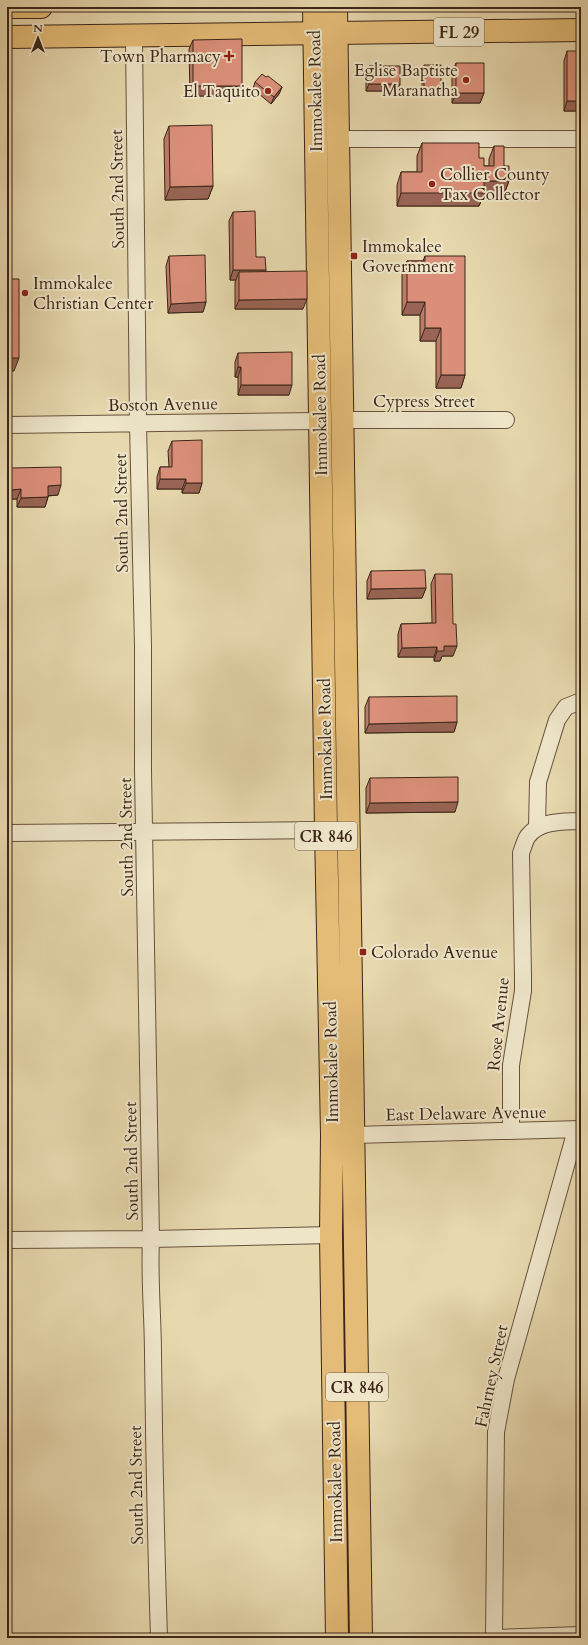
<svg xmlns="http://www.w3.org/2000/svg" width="588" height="1645" font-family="Cardo,serif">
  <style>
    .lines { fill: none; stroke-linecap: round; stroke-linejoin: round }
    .street-casing { stroke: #67523d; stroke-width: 18 }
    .primary-casing { stroke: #3c2517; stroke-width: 24 }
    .highway-casing { stroke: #3c2517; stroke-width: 24 }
    .street { stroke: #efe6ca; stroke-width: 16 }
    .primary { stroke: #e4bc77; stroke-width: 22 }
    .highway { stroke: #e4bc77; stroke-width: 22 }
    .wall { fill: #bc7b69; stroke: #3c2517 }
    .shaded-wall { fill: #996455; stroke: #3c2517 }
    .building { fill: #db8f7a; stroke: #3c2517 }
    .poi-dot { fill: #8f2418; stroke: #efe6ca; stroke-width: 1.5 }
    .labels { text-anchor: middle; stroke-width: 4; stroke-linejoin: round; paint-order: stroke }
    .shield { fill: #efe6ca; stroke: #725f4d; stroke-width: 1 }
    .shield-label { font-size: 16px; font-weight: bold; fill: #3c2517 }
    .poi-label { font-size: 17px; fill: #3c2517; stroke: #efe6ca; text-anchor: start }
    .street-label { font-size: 17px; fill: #3c2517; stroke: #efe6ca }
  </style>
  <rect width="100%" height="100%" fill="#e7d8ae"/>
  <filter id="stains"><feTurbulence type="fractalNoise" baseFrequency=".005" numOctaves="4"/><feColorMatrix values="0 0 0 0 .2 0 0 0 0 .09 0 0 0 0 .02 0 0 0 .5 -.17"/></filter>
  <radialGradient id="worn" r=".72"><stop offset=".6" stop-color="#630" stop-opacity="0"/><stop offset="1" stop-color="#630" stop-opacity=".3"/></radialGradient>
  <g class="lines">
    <g class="street-casing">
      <path id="street" d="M134 36 138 424 143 646V771L151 1239C149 1278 153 1317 153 1355 154 1449 156 1544 159 1638
        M337 139H581
        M341 420H506
        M7 425 320 421
        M537 827 538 782 557 720 566 707 581 701
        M7 833 326 830
        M511 1131V1065L523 991V978L521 853C523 848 525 840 528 836 540 820 563 822 581 821
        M353 1135 581 1129
        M7 1240 151 1239 331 1235
        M494 1638 496 1432 506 1379 576 1130
        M496 1638 581 1635"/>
    </g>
    <g class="primary-casing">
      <path id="primary" d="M314 7 326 830 332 1135 331 1235 337 1638
        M336 7 361 1638"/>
    </g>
    <g class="highway-casing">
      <path id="highway" d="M7 7H41
        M7 37 581 30"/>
    </g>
    <use href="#street" class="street"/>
    <use href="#primary" class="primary"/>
    <use href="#highway" class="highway"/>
  </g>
  <path class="wall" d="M193 40 238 96H190L189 49Z
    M567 51 581 111H564V61Z
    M456 63 484 93 480 103H452V73Z
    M424 65 441 89 439 95H422V72Z
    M369 66 400 84 398 91H366V73Z
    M266 77 282 87 279 94 271 104 253 89 255 82Z
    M169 126 213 186 208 199 165 200 164 139Z
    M422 143 479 158 484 166H489V159L494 146 504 166 509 181 504 194H484L479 206H397V185L401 172H417V156Z
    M233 212 256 257 266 270 265 272 303 309H235V282L236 280H230L229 221Z
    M169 256 206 302 203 312 168 313 166 266Z
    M425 256 465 375 461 388H436V341H420V315H402V274L407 261H423Z
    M238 353 289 395H238V377H235V362Z
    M172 441 202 483 199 493H182V489H157V477L160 467H169L168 451Z
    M11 468 58 495 48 496V497L45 507H17V499H8L7 478Z
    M371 571 426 588 422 598 367 599V581Z
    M435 574 453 656H442L440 661H434V657H398V634L401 624 432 623 431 584Z
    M369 697 457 722 454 732 365 733V707Z
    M370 778 455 812 366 813V788Z"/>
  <path class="shaded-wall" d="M369 84H400L398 91H366Z
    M193 86H242L238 96H190Z
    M282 87 279 94 271 104 274 97Z
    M424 89H441L439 95H422Z
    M456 93H484L480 103H452Z
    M567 101H581V111H564Z
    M484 181H509L504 194H484L479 206H397L401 193Z
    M213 186 208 199 165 200 170 187Z
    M233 270H266L262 280 239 272 236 280H230Z
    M307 299 303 309H235L239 300Z
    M206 302 203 312 168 313 171 304Z
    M407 302H425L420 315H402Z
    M425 328H441L436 341H420Z
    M7 358H19L14 371H7Z
    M238 367H241L238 377H235Z
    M441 375H465L461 388H436Z
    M241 385H292L289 395H238Z
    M160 479H186L182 489H157Z
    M186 483H202L199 493H182Z
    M61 485 58 495 44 496 48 486Z
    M21 489 17 499H8L11 490Z
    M48 497 45 507H17L21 498Z
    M426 588 422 598 367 599 371 589Z
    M444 646H457L453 656H442L440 661H434L437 651Z
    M437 647 434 657H398L402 648Z
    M457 722 454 732 365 733 369 724Z
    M458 802 455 812 366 813 370 803Z"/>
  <path class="building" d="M242 39V86H193V40Z
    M567 51H581V101H567Z
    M456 63H484V93H456Z
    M424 65H441V89H424Z
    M369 66H400V84H369Z
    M262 74 266 77 268 76 282 87 274 97 255 82Z
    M212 125 213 186 170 187 169 126Z
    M422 143H479V158H484V166H494V146H504V166H509V181H484V193H401V172H422Z
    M255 211 256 257H265L266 270H233V212Z
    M205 255 206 302 171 304 169 256Z
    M425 256H465V375H441V328H425V302H407V261H425Z
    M307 271V299L239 300V272Z
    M7 279H19V358H7Z
    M292 352V385H241V367H238V353Z
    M202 440V483H186V479H160V467H172V441Z
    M61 467V485L48 486V497L21 498V489L11 490V468Z
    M425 570 426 588 371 589V571Z
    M435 574H452L453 624H456L457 646H444V651H437V647L402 648 401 624 436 623Z
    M457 696V722L369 724V697Z
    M458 777V802L370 803V778Z"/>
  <g class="poi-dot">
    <path d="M227 50h4v4h4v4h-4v4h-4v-4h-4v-4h4z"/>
    <circle cx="466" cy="80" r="4"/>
    <circle cx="268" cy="91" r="4"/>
    <circle cx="432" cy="184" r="4"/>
    <rect x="350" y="252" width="8" height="8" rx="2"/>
    <circle cx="25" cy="293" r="4"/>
    <rect x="359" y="948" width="8" height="8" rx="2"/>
  </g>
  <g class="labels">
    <g class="shield">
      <rect x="434" y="18" width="50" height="28" rx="3"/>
      <rect x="295" y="822" width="62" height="28" rx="3"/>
      <rect x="326" y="1373" width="62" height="28" rx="3"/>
    </g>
    <g class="shield-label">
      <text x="459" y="38">FL 29</text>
      <text x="326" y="842">CR 846</text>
      <text x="357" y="1393">CR 846</text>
    </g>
    <g class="poi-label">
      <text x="221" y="62" text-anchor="end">Town Pharmacy</text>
      <text x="458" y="76" text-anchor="end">Eglise Baptiste<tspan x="458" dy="20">Maranatha</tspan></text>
      <text x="260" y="97" text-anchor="end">El Taquito</text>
      <text x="440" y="180">Collier County<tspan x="440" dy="20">Tax Collector</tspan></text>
      <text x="362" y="252">Immokalee<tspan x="362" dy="20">Government</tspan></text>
      <text x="33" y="289">Immokalee<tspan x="33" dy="20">Christian Center</tspan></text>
      <text x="371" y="958">Colorado Avenue</text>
    </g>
    <g class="street-label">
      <text transform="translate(315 91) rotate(-91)" y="6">Immokalee Road</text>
      <text transform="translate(117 189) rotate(-91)" y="6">South 2nd Street</text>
      <text x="424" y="407">Cypress Street</text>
      <text transform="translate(163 404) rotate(-1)" y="6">Boston Avenue</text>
      <text transform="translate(320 415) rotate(-91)" y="6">Immokalee Road</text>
      <text transform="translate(121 513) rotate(-91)" y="6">South 2nd Street</text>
      <text transform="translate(325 739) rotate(-91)" y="6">Immokalee Road</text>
      <text transform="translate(126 837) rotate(-91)" y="6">South 2nd Street</text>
      <text transform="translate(498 1024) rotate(-84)" y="6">Rose Avenue</text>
      <text transform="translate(331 1062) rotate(-91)" y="6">Immokalee Road</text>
      <text transform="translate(466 1113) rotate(-1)" y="6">East Delaware Avenue</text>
      <text transform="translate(131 1161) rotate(-91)" y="6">South 2nd Street</text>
      <text transform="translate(491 1376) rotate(-78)" y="6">Fahrney Street</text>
      <text transform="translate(335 1482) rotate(-91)" y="6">Immokalee Road</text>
      <text transform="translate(136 1485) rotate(-91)" y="6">South 2nd Street</text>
    </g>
  </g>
  <rect width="588" height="1645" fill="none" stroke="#e7d8ae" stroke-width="24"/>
  <rect x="8" y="8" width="572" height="1629" fill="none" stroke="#3c2517" stroke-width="2"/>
  <rect x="12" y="12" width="564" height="1621" fill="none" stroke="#3c2517"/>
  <g transform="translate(38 38)" stroke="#efe6ca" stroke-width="3" paint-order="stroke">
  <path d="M0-3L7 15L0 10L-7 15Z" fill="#3c2517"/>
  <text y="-6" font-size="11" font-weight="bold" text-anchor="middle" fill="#3c2517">N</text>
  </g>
  <rect width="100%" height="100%" filter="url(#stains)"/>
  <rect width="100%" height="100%" fill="url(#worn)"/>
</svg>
